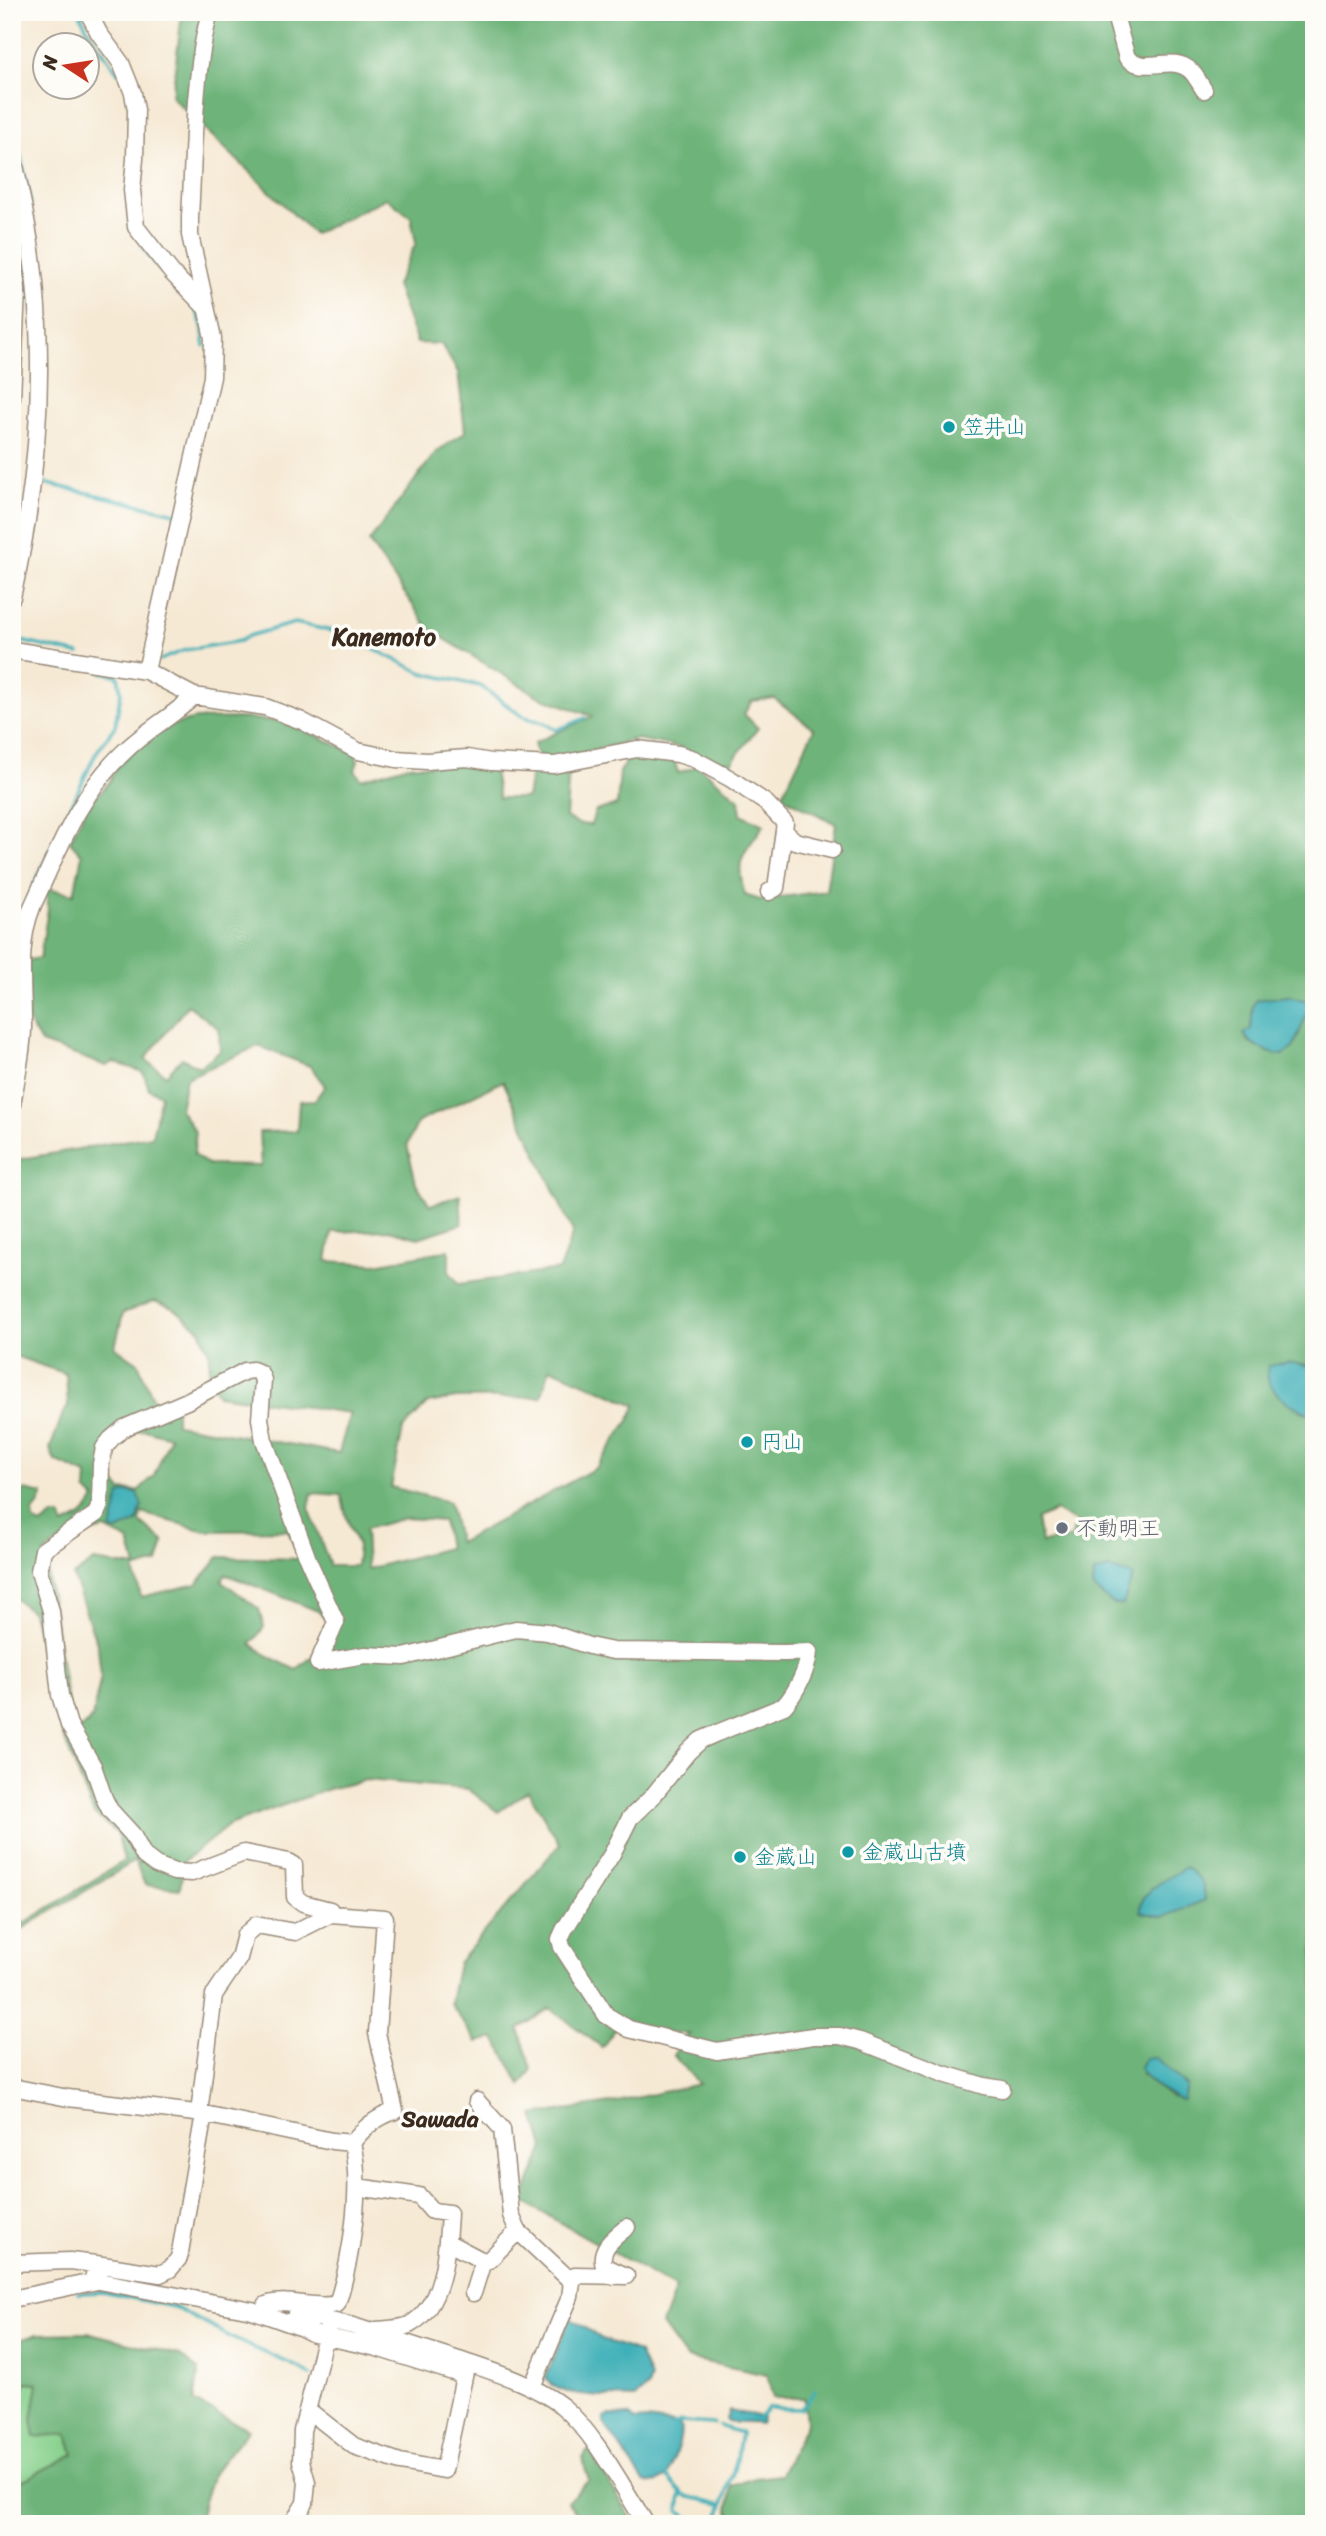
<svg xmlns="http://www.w3.org/2000/svg" width="1326" height="2536" font-family="Sriracha,'Klee One',sans-serif">
  <style>
    .green { fill: #89d28f; stroke: #627e56; stroke-width: 2 }
    .forest { fill: #6eb47a; stroke: #546f4c; stroke-width: 2; fill-rule: evenodd }
    .water { fill: #40b0b8; stroke: #3e6d6b; stroke-width: 2 }
    .lines { fill: none; stroke-linecap: round; stroke-linejoin: round }
    .stream { stroke: #40b0b8; stroke-width: 3.5 }
    .minor-casing { stroke: #988a79; stroke-width: 19 }
    .minor { stroke: #fff; stroke-width: 16 }
    .culture-dot { fill: #0f9aa8; stroke: #fdfcf7; stroke-width: 2.5 }
    .worship-dot { fill: #6b7280; stroke: #fdfcf7; stroke-width: 2.5 }
    .labels { text-anchor: middle; stroke-width: 7; stroke-linejoin: round; paint-order: stroke }
    .culture-label { font-size: 21px; fill: #0d838f; stroke: #fdfcf7; text-anchor: start }
    .worship-label { font-size: 21px; fill: #5b616d; stroke: #fdfcf7; text-anchor: start }
    .neighbourhood-label { font-size: 23px; font-weight: bold; fill: #3b2a1e; stroke: #fdfcf7 }
    .quarter-label { font-size: 24px; font-weight: bold; fill: #3b2a1e; stroke: #fdfcf7 }
  </style>
  <rect width="100%" height="100%" fill="#fdfcf7"/>
  <filter id="ink" filterUnits="userSpaceOnUse"><feTurbulence type="fractalNoise" baseFrequency=".0143" numOctaves="2"/><feDisplacementMap in="SourceGraphic" scale="14" xChannelSelector="R" yChannelSelector="G"/><feConvolveMatrix kernelMatrix="1 2 1 2 8 2 1 2 1" color-interpolation-filters="sRGB"/></filter>
  <filter id="wash" filterUnits="userSpaceOnUse"><feTurbulence type="fractalNoise" baseFrequency=".00686" numOctaves="4" result="noise"/><feDisplacementMap in="SourceGraphic" scale="28" xChannelSelector="R" yChannelSelector="G"/><feGaussianBlur stdDeviation="1.57" result="paint"/><feColorMatrix in="noise" values="0 0 0 0 0 0 0 0 0 0 0 0 0 0 0 0 0 1.4 0 .05"/><feComposite in="paint" operator="in"/></filter>
  <g filter="url(#wash)">
    <rect width="100%" height="100%" fill="#f6e9d4"/>
    <path class="green" d="M26 2382 38 2383 32 2420 68 2434 74 2454 12 2486V2414Z"/>
    <path class="forest" d="M182 12H1314V1367L1303 1364 1299 1410 1314 1415V2524H736L728 2510 732 2486 755 2478 781 2475 806 2423 804 2398H773L767 2375 686 2358 662 2325 676 2288 522 2201 544 2148 534 2115 617 2102 699 2084 673 2055 689 2034 657 2031 622 2020 602 2047 550 2008 519 2029 532 2069 521 2085 495 2038 477 2042 450 2003 458 1963 560 1844 528 1791 498 1812 468 1789 366 1780 328 1789 229 1825 184 1861 180 1889 145 1885 135 1861 12 1935V1919L26 1922 124 1861 117 1833 94 1814 63 1735 32 1612 12 1596V1495L15 1496 25 1490 43 1494 39 1504 33 1512 34 1521 41 1525 53 1516H60L64 1525C79 1519 87 1514 95 1499L86 1490 87 1475 55 1461 50 1449 63 1413 68 1406 66 1374 12 1355V1171L16 1160 152 1136 161 1095 149 1089 143 1072 114 1062 106 1066 41 1043 28 1021V960L40 958 48 909 46 888 74 894 82 855 70 841 85 810 110 781 118 765 140 744 169 726 195 719 245 718 290 723 354 753 358 761 355 770 361 779 409 765 493 766 499 798H527L532 769 569 767 566 817 578 824 591 825 595 811 617 805 620 772 626 760 638 756 674 758 678 773 698 766 739 799 741 814 764 825C743 855 734 858 745 895L760 900 826 891 836 824 782 796 814 729 774 698 752 701 744 714 758 728 727 768 683 748 637 739 551 761 536 753 534 743 592 716 538 696 430 630 369 542 436 452 465 432 458 372 441 344 417 343 396 285 416 243 411 217 386 198 314 234 172 97ZM1289 996 1271 1053 1250 1043 1244 1034 1251 1030 1253 1006 1257 1000ZM188 1005 219 1029 220 1051 199 1067 182 1058 166 1075 145 1059ZM258 1046 310 1066 325 1086 315 1100 299 1101 297 1131 259 1132 261 1166 209 1165 194 1155 195 1132 180 1109 186 1078ZM503 1081 573 1232 559 1270 459 1284 449 1272V1250L376 1264 327 1261 332 1232 389 1230 418 1238 462 1224 460 1195 430 1205 416 1183 407 1145 418 1122ZM154 1301 175 1309 200 1330 210 1355 209 1374 218 1395 350 1413 339 1453 176 1424V1410L155 1403 138 1363 115 1347 123 1313ZM550 1368 636 1405 630 1419 596 1468 459 1543 449 1502 391 1487 403 1429 428 1403 456 1398 541 1397ZM145 1430 170 1437 154 1476 138 1491 121 1490 106 1469 110 1446 130 1432ZM312 1493 341 1495 347 1519 358 1546 356 1566H330L309 1508ZM1055 1511 1076 1522 1071 1538 1041 1543 1037 1519ZM142 1513 205 1531 288 1530 299 1559 219 1557 197 1584 141 1597 134 1570 158 1563 164 1542 140 1522ZM405 1518 443 1521 448 1548 367 1569 365 1529ZM105 1529 129 1541 136 1567 94 1561 73 1576 98 1647 101 1676 92 1719 78 1731 70 1718 44 1553 66 1538ZM225 1574 318 1611 328 1621 313 1656 296 1670 268 1656 251 1644 264 1627 259 1609 222 1581ZM1160 1885 1190 1905 1164 1917 1141 1912 1152 1888ZM1165 2067 1186 2085 1172 2098 1141 2075Z
      M90 2333 178 2355 199 2370 194 2402 248 2429 213 2473 197 2524H12V2486L74 2454 68 2434 35 2437 32 2420 38 2383 26 2382 12 2414V2343L37 2334Z
      M589 2450 635 2524H586L567 2502 589 2480 582 2458Z"/>
    <path class="water" d="M1289 996 1308 1001 1311 1004 1293 1048 1282 1055C1267 1053 1252 1046 1244 1034L1251 1029 1253 1006 1256 1000Z
      M1288 1362 1314 1367V1415C1294 1408 1261 1390 1268 1366Z
      M127 1492 137 1493 142 1506 137 1522 117 1531 111 1530 120 1494Z
      M1109 1569 1133 1575 1123 1605 1113 1604 1093 1588 1094 1573Z
      M1185 1867C1199 1877 1205 1883 1205 1900L1164 1917 1141 1912C1137 1891 1169 1879 1185 1867Z
      M1145 2058H1156L1186 2086 1183 2100C1171 2098 1143 2079 1139 2068Z
      M570 2318 602 2339 639 2352 650 2378 647 2388 635 2398C603 2396 565 2400 545 2379Z
      M729 2411 760 2416 762 2417 760 2424C749 2422 740 2424 728 2422L726 2419Z
      M610 2415 630 2416 635 2421 647 2420 680 2425C682 2434 679 2443 676 2452 672 2470 666 2487 644 2482L604 2423V2418Z"/>
    <g class="lines">
      <path class="stream" d="M79 12 89 32 118 73
        M12 116 31 204
        M142 247 161 271
        M195 307 202 325 205 346
        M39 482 176 513 175 515
        M12 623 17 601
        M12 639 79 654
        M12 660 68 669 80 668
        M160 660 185 650 240 641 248 636 295 623 341 633 423 673 481 686 522 716 546 724 556 730 585 718
        M28 898 96 753 115 726 121 692 118 676 102 672
        M12 1030C19 989 8 948 24 908
        M78 2293 103 2292 174 2307 236 2340 300 2368 311 2376
        M758 2418 768 2408 801 2409 815 2391
        M674 2425 680 2422 713 2424
        M664 2473 685 2496 721 2504
        M682 2492 678 2511 701 2524
        M717 2524 737 2459 741 2433 719 2426"/>
    </g>
  </g>
  <g filter="url(#ink)">
    <g class="lines">
      <g class="minor-casing">
        <path id="minor" d="M88 12 99 33 121 63 133 93 136 110 135 159 132 190 136 227 172 273 205 307
          M1114 12 1127 58C1146 75 1172 53 1191 71 1196 76 1200 84 1204 90
          M12 151C21 195 31 238 35 283 45 388 36 494 12 597
          M12 249 17 290 12 397
          M12 650 146 671 194 696 265 707 302 721 358 751 396 759 427 761 467 758 491 762 554 765 637 749 678 754 694 759 731 779 766 803 785 823 776 888 769 892
          M146 671 212 377 213 338 190 235V217C194 152 193 74 210 12
          M785 832 795 841 832 850
          M12 1105C16 1080 22 1055 23 1030 24 988 16 948 32 907 58 851 79 793 126 750 147 730 173 716 194 696
          M331 1914 330 1910 303 1903 295 1897 294 1865 289 1862 244 1853 192 1873 174 1872 156 1865 144 1856 132 1834 110 1810 104 1798 93 1766 69 1725 60 1695 51 1611 39 1571 43 1550 96 1514 100 1505 101 1464 104 1448 111 1439 124 1428 187 1401 245 1371 253 1370 260 1373 263 1380 260 1419 264 1440 309 1562 336 1622 318 1663 365 1655 404 1657 516 1629 548 1632 589 1646 613 1651 785 1653 809 1652C808 1669 796 1693 784 1706L717 1733 701 1740 688 1752 652 1797 630 1818 612 1854 564 1930 560 1939 562 1947 606 2015 629 2029 717 2051 813 2036H840L860 2041 944 2074 984 2086 1002 2089
          M12 2087 68 2098 204 2114 332 2141 352 2143
          M477 2101 502 2129 511 2215 518 2231 572 2282
          M199 2113 214 1995 239 1958 245 1935 256 1925 295 1932 331 1914 385 1918 377 2033 395 2111C377 2117 363 2128 352 2143 363 2187 351 2261 337 2304 313 2310 288 2297 266 2305
          M357 2187 419 2196 432 2211 449 2213C447 2248 445 2306 409 2325 400 2329 386 2329 376 2330
          M447 2242 483 2261 489 2260 518 2231
          M12 2263 70 2261 96 2264
          M93 2280 252 2310 300 2327 314 2334 377 2348 456 2373 459 2360C494 2372 532 2383 562 2406 594 2432 623 2488 646 2524
          M93 2280 96 2264 160 2274 170 2269 179 2258 204 2114
          M473 2293 483 2261
          M12 2299 102 2280
          M296 2313 353 2326 459 2360
          M532 2387 570 2297 572 2282 575 2275 626 2276 604 2266C598 2248 615 2237 627 2227
          M308 2410 354 2446 400 2462 444 2470 467 2363
          M292 2524 305 2503 307 2482 301 2461 302 2431 328 2327"/>
      </g>
      <use href="#minor" class="minor"/>
    </g>
  </g>
  <g class="culture-dot">
    <circle cx="949" cy="427" r="7"/>
    <circle cx="747" cy="1442" r="7"/>
    <circle cx="848" cy="1852" r="7"/>
    <circle cx="740" cy="1857" r="7"/>
  </g>
  <circle class="worship-dot" cx="1062" cy="1528" r="7"/>
  <g class="labels">
    <g class="culture-label">
      <text x="963" y="434">笠井山</text>
      <text x="761" y="1449">円山</text>
      <text x="862" y="1859">金蔵山古墳</text>
      <text x="754" y="1864">金蔵山</text>
    </g>
    <g class="worship-label">
      <text x="1076" y="1535">不動明王</text>
    </g>
    <g class="neighbourhood-label">
      <text x="440" y="2127">Sawada</text>
    </g>
    <g class="quarter-label">
      <text x="384" y="645">Kanemoto</text>
    </g>
  </g>
  <rect width="1326" height="2536" fill="none" stroke="#fdfcf7" stroke-width="42"/>
  <g transform="translate(66 66) rotate(282)"><circle r="33" fill="#fdfcf7" stroke="#afa8a0" stroke-width="2"/>
  <path d="M0-5L12 26L0 18L-12 26Z" fill="#c8321e"/>
  <text y="-10" font-size="19" font-weight="bold" text-anchor="middle" fill="#3b2a1e">N</text>
  </g>
</svg>
